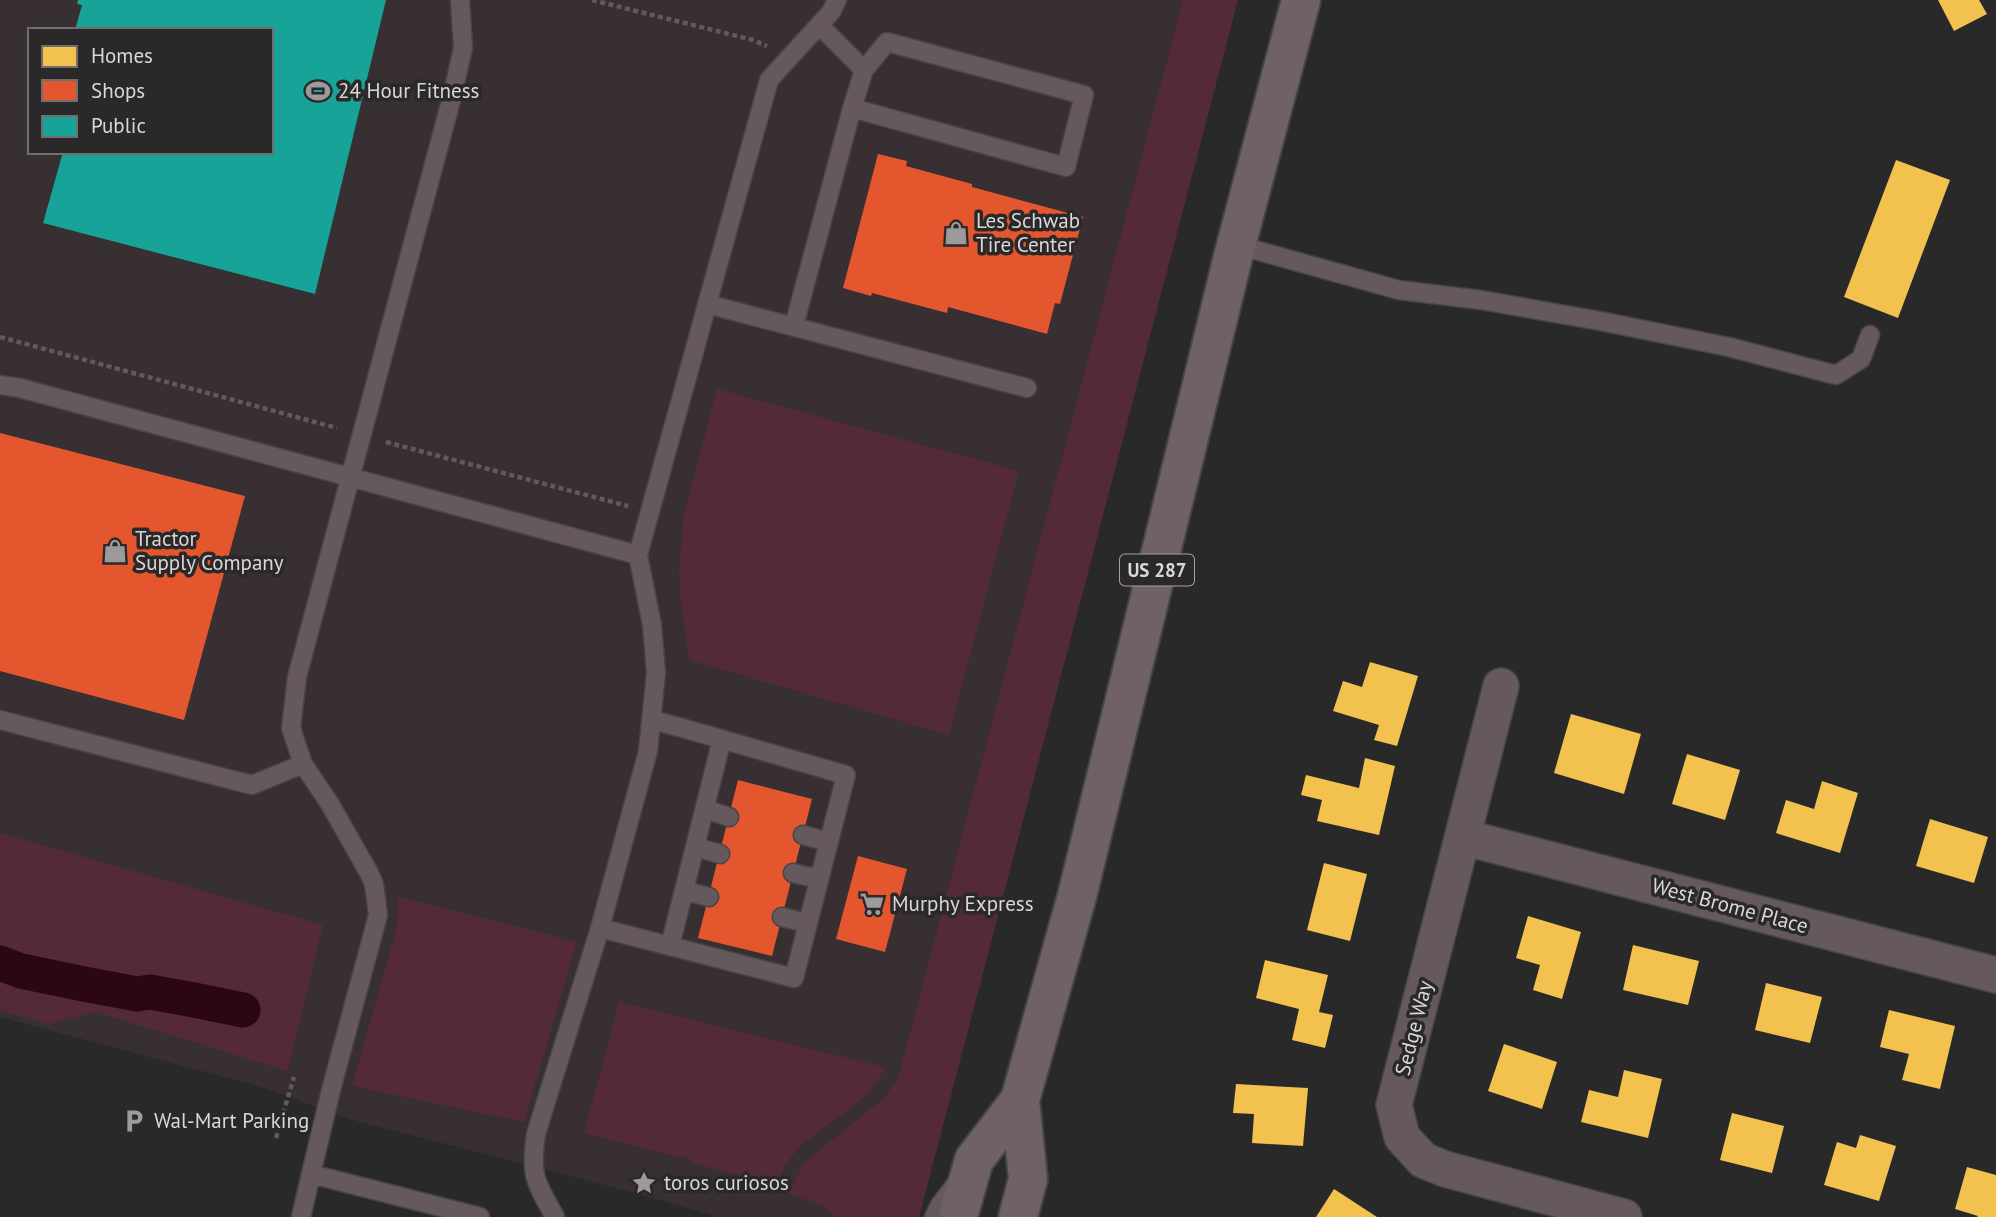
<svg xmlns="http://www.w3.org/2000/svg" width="1996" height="1217" font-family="'PT Sans',sans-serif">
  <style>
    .built { fill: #372f31; fill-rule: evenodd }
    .green { fill: #542a39 }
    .homes { fill: #f2c14e }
    .shops { fill: #e4572e }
    .public { fill: #17a398 }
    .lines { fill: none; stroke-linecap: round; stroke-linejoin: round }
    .canal { stroke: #2b0615; stroke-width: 35 }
    .service-casing { stroke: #464545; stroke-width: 21 }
    .minor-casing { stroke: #464545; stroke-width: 38 }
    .primary-casing { stroke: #464545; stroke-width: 42 }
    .path { stroke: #615a5d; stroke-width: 4.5; stroke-dasharray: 5 3.5; stroke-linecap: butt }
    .service { stroke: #65595d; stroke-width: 18 }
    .minor { stroke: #65595d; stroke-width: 35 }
    .primary { stroke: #6f6165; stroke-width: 38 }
    .labels { text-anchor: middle; stroke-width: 7; stroke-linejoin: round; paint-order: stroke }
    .shield { fill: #2b2829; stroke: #a5a2a4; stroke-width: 2 }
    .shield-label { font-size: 19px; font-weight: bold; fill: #d9d7d8 }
    .poi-label { font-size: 21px; fill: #d9d7d8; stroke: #2b2829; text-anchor: start }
    .street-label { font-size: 21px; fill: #d9d7d8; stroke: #2b2829 }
  </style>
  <rect width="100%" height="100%" fill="#2a2929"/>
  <path class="built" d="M0 0H1238L919 1217H717L636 1193 349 1119 265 1088 0 1017ZM30 30H271V152H30Z"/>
  <path class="green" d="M1183 0H1238L919 1217H836L823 1205 789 1194 803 1164 885 1097 898 1078Z
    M717 389 1019 471 949 735 689 660 680 595 679 566 684 514Z
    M0 833 323 925 288 1071 96 1012 48 1024 0 1010Z
    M399 897 577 942 524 1122 352 1086 395 934 398 916 397 901Z
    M619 1002 885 1067C865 1118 790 1129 777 1187L691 1162 684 1155 677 1157 584 1133Z"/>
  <path class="homes" d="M1938 0H1979L1987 14 1954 31Z
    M1896 160 1950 180 1898 318 1844 297Z
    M1370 662 1418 676 1397 746 1374 740 1379 725 1333 711 1343 681 1362 687Z
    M1571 714 1641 734 1624 794 1554 773Z
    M1687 754 1740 770 1725 820 1672 804Z
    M1365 758 1395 766 1379 835 1317 821 1322 800 1301 795 1306 775 1359 788Z
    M1822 781 1858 793 1840 853 1776 833 1786 800 1814 809Z
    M1930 819 1988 837 1974 883 1916 866Z
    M1324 863 1367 874 1350 941 1307 930Z
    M1528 916 1581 932 1562 999 1533 990 1540 965 1516 958Z
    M1633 945 1699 961 1688 1005 1623 990Z
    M1265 960 1328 975 1319 1012 1333 1015 1325 1048 1292 1040 1299 1009 1256 998Z
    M1766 983 1822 997 1810 1043 1755 1030Z
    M1889 1010 1955 1026 1940 1089 1902 1080 1909 1054 1880 1047Z
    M1504 1044 1557 1062 1542 1109 1488 1091Z
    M1624 1070 1662 1079 1648 1138 1581 1122 1589 1090 1618 1097Z
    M1236 1084 1308 1088 1303 1146 1252 1143 1254 1114 1233 1113Z
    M1732 1113 1784 1126 1772 1173 1720 1160Z
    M1860 1135 1896 1146 1879 1201 1824 1185 1837 1142 1856 1148Z
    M1967 1167 1996 1175V1217H1977L1978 1216 1955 1209Z
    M1334 1189 1377 1217H1316Z"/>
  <path class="shops" d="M878 154 907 161 906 166 972 184V187L1083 217 1060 304 1055 303 1047 334 948 307 947 313 872 293 871 296 843 288Z
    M0 433 245 496 184 720 0 671Z
    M738 780 812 799 772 956 698 938Z
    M858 856 907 869 885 952 836 939Z"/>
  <path class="public" d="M78 0H386L315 294 43 223 63 152H271V30H75L82 5 77 4Z"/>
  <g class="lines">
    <path class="canal" d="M0 963 21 971 84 984 137 994 150 992 194 1000 243 1010"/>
    <g class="service-casing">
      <path id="service" d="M820 26 864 70 852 108 1066 167 1084 95 887 42 864 70
        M1237 245 1399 290 1481 300 1600 321 1729 347 1836 375 1861 359 1870 335
        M707 304 1027 388
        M794 326 852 108
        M0 385 20 388 638 555 769 80 831 12 837 0
        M0 720 252 785 303 764
        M705 809 729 817
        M803 835 829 842
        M695 847 720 854
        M793 873 819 879
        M685 891 709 897
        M782 917 807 923
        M600 928 794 978 846 775 679 727 652 720
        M670 946 722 739
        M311 1174 331 1090 378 915 374 884 369 873 330 804 303 764 291 728 297 677 452 97 463 48 460 0
        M301 1217 311 1174 480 1217
        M555 1217C535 1181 530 1176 536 1134L600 928 648 751 656 673 652 625 638 555
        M934 1217 940 1205 955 1185"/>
    </g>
    <g class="minor-casing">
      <path id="minor" d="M1501 686 1394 1105 1402 1137 1423 1160 1445 1169 1624 1217
        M1463 837 1996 975"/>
    </g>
    <g class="primary-casing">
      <path id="primary" d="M958 1217 974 1160 1020 1100
        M1018 1217 1028 1179 1020 1100 1077 896 1233 257 1301 0"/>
    </g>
    <path class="path" d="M592 0 753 40 767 46
      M0 337 337 428
      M386 442 628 506
      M276 1138 294 1077"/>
    <use href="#service" class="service"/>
    <use href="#minor" class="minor"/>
    <use href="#primary" class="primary"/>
  </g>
  <defs>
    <g id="stadium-bare" transform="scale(1.89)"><path d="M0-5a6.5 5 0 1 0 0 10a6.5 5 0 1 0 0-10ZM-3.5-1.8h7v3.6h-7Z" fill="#9c9a9b" stroke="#2b2829" stroke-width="2.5" paint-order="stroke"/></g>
    <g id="shop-bare" transform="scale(1.89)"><path d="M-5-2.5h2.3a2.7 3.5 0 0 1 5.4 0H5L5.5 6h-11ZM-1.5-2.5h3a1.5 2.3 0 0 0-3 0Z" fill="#9c9a9b" stroke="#2b2829" stroke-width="2.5" paint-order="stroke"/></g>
    <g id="supermarket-bare" transform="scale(1.89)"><path d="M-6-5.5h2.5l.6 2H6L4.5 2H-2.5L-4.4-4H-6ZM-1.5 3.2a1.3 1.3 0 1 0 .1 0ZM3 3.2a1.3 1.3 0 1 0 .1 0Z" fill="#9c9a9b" stroke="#2b2829" stroke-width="2.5" paint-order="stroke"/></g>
    <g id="parking-bare" transform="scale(1.89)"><path d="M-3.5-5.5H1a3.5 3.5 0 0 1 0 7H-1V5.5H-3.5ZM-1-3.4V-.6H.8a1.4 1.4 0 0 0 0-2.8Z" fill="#9c9a9b" stroke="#2b2829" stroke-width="2.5" paint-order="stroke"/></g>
    <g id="sight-bare" transform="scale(1.89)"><path d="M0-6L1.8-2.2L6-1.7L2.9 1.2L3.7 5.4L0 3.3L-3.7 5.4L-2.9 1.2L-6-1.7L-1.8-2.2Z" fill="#9c9a9b" stroke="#2b2829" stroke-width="2.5" paint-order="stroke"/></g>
  </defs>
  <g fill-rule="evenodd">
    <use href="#stadium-bare" x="318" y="91"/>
    <use href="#shop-bare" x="956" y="233"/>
    <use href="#shop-bare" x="115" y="551"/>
    <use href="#supermarket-bare" x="872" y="904"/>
    <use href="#parking-bare" x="134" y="1121"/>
    <use href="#sight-bare" x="644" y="1183"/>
  </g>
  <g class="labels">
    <rect class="shield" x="1120" y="554.5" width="74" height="31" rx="5"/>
    <g class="shield-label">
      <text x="1157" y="577">US 287</text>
    </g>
    <g class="poi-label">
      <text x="338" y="98">24 Hour Fitness</text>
      <text x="976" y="228">Les Schwab<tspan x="976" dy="24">Tire Center</tspan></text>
      <text x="135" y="546">Tractor<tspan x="135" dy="24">Supply Company</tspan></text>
      <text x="892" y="911">Murphy Express</text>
      <text x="154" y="1128">Wal-Mart Parking</text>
      <text x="664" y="1190">toros curiosos</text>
    </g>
    <g class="street-label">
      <text transform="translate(1730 906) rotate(15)" y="7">West Brome Place</text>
      <text transform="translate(1414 1028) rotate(-76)" y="7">Sedge Way</text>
    </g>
  </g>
  <rect x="28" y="28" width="245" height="126" fill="#2b2829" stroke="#716e6f" stroke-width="2"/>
  <rect x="42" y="46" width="35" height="21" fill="#f2c14e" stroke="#716e6f" stroke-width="2"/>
  <text x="91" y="63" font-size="21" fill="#d9d7d8">Homes</text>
  <rect x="42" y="80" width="35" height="21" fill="#e4572e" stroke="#716e6f" stroke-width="2"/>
  <text x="91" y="98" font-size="21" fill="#d9d7d8">Shops</text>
  <rect x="42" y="116" width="35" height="21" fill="#17a398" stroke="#716e6f" stroke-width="2"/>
  <text x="91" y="133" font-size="21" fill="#d9d7d8">Public</text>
</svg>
